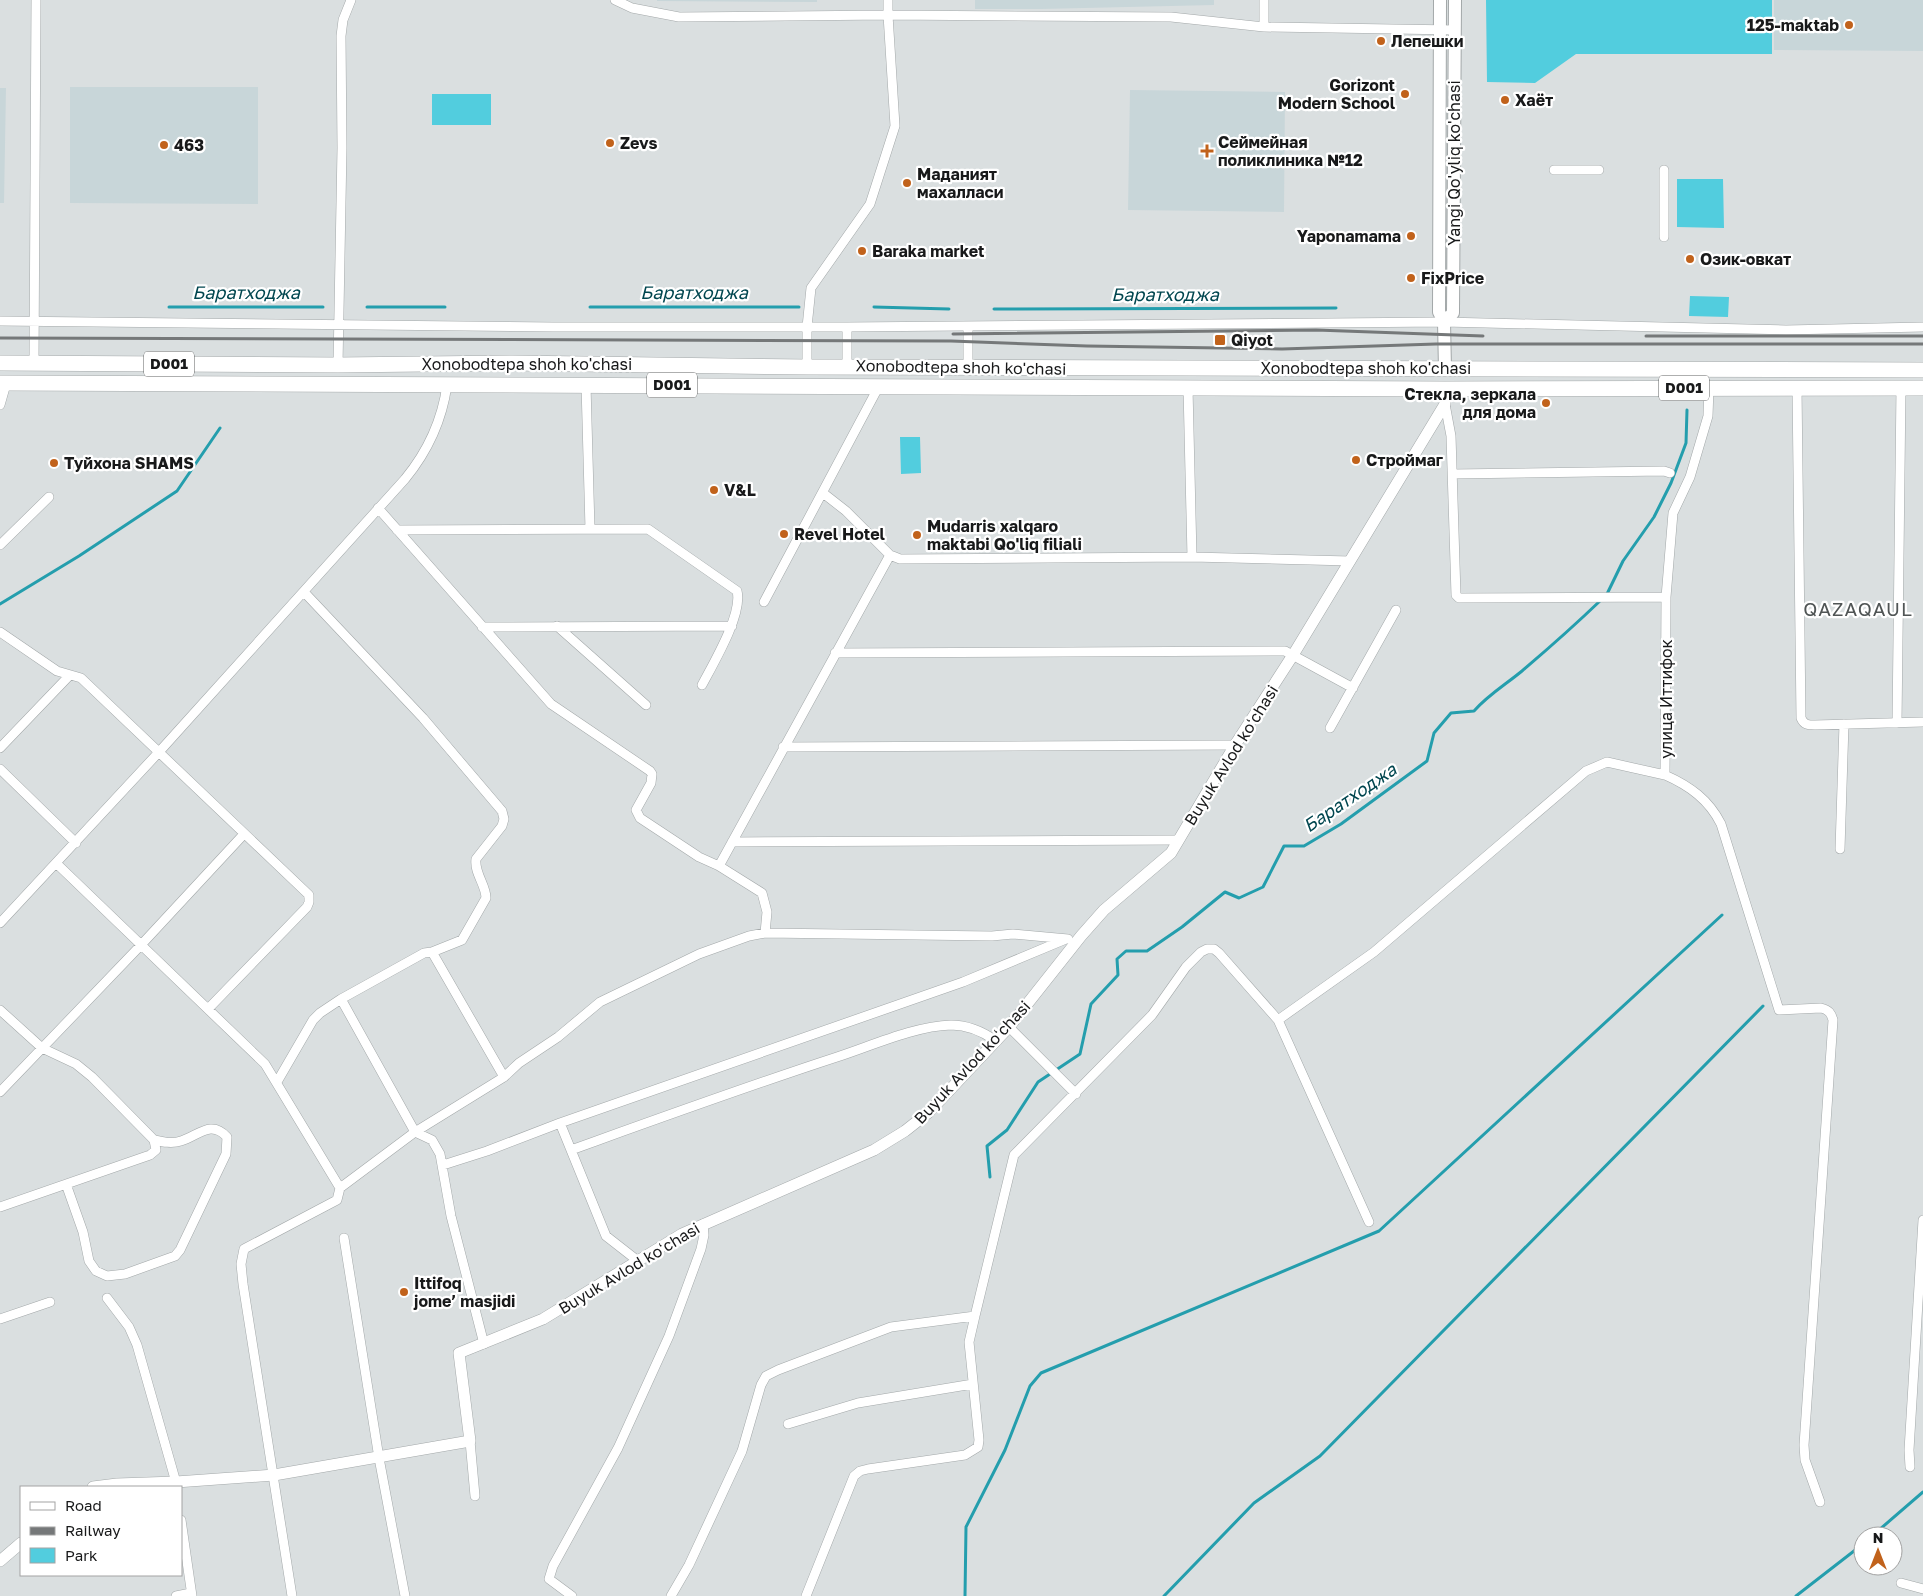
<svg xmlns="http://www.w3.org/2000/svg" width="1923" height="1596" font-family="'Golos Text',sans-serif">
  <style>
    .built { fill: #c8d6d9 }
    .green { fill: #52cdde }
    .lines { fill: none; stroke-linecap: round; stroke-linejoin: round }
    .stream { stroke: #249ead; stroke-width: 3 }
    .minor-casing { stroke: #a3a8a9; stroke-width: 10 }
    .tertiary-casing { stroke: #a3a8a9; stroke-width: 12 }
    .secondary-casing { stroke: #a3a8a9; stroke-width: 14 }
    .trunk-casing { stroke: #a3a8a9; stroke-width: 16 }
    .minor { stroke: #fff; stroke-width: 9 }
    .tertiary { stroke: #fff; stroke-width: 11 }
    .secondary { stroke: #fff; stroke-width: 12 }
    .trunk { stroke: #fff; stroke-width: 15 }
    .rail { stroke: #757879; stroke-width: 3 }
    .poi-dot { fill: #c1621b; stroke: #fff; stroke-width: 2 }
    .labels { text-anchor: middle; stroke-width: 4.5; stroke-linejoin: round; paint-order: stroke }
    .shield { fill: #fff; stroke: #5d5e5f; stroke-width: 1 }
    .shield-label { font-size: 15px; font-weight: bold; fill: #18191a }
    .poi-label { font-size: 16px; font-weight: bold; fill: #18191a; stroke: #fff; text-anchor: start }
    .street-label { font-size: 16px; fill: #18191a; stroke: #fff }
    .water-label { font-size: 18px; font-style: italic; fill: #00464f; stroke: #fff }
    .quarter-label { font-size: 19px; letter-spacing: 1px; fill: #505555; stroke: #fff }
  </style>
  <rect width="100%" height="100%" fill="#dadfe0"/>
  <path class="built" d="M657 0H817V2L657 1Z
    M975 0H1214V5L1041 9H975Z
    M1774 0H1923V51L1774 50Z
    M70 87H258V204L70 203Z
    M0 88H6L4 203H0Z
    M1130 90 1285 92 1284 212 1128 210Z"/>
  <path class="green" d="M1486 0H1772V54H1576L1535 83 1487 82Z
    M432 94H491V125H432Z
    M1677 179H1723L1724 228 1677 227Z
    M1690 296 1729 297 1728 317 1689 316Z
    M900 437H920L921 473 901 474Z"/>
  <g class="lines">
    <path class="stream" d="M169 307H323
      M367 307H445
      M590 307H799
      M874 307 949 309
      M994 309 1336 308
      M1607 594 1623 561 1654 517 1671 483 1686 443 1687 410
      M0 604 79 556 177 491 220 428
      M990 1177 987 1146 1007 1130 1038 1082 1080 1054 1091 1004 1118 975 1117 959 1126 951H1147L1182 927 1225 892 1239 898 1263 887 1284 846H1304L1341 824 1427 761 1434 733 1451 713 1474 711C1488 695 1505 685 1522 671 1549 648 1575 625 1601 600
      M1872 1536 1923 1492
      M965 1596 966 1527 1005 1450 1030 1386 1041 1373 1379 1231 1722 915
      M1164 1596 1254 1503 1320 1456 1763 1006
      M1796 1596 1863 1544"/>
    <g class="minor-casing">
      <path id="minor" d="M615 0 632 8 679 17 888 15 895 126 870 204 811 288 807 327V367
        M888 0V15L1171 17 1264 27 1455 30
        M1264 27V0
        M1554 170H1599
        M1664 237V170
        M0 321 553 327H847L1444 322 1786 330 1923 327
        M968 326V367
        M34 364 36 0
        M338 365 342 148 341 36 343 20 351 0
        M847 366V327
        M586 385 590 529
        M1188 388 1192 557
        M1709 388 1708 416 1690 477 1673 513 1666 597 1665 775C1690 786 1709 800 1721 824L1779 1010 1821 1008C1829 1010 1831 1013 1833 1020L1804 1445 1805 1460 1820 1502
        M1797 388 1801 718C1804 725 1808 725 1815 725L1923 722
        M1445 404 1451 436 1456 595 1459 598 1666 597
        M0 405 6 384
        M1453 474 1664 471 1670 473
        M823 493 846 511 890 555 900 559 1192 557 1350 561
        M378 508 551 704 650 771 652 774 651 783 636 810 640 818 699 857 719 866 762 893 767 912 765 933
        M397 530 648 529 737 591C743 614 713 664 702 685
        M0 545 49 497
        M304 592 423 718 502 811 504 819 502 826 476 859C474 873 486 885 486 898L462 940 432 952 424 953 341 999 415 1132 432 1140 440 1154 451 1216 484 1344
        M764 602 879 386
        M557 626 646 705
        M482 627 732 626
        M0 632 57 671 81 678 309 895V902L307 907 208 1009
        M835 653 1285 651 1353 688
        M1897 723 1901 388
        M1330 728 1396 610
        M783 747 1235 745
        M0 748 69 676
        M0 769 76 843
        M732 842 1179 840
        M1840 849 1844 724
        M57 864 265 1064 340 1188
        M719 866 890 555
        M0 923 159 752 405 479C428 451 442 421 447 385
        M432 952 504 1077
        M0 1010 42 1048 76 1064 92 1077 154 1140 156 1150 150 1155 0 1207
        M1278 1020 1374 952 1586 771 1607 762 1665 775
        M1009 1027 1076 1094
        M277 1082 313 1020 320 1013 341 999
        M0 1092 141 945 244 834
        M560 1123 963 982 1066 939
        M571 1150C660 1118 748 1086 837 1057 871 1046 915 1026 951 1025 968 1025 982 1031 996 1041
        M443 1165 487 1151 560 1123 606 1236 638 1261
        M66 1184 83 1232 89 1261 96 1271 107 1276 125 1274 175 1256 180 1250 226 1154 227 1137C211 1119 198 1136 181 1141 172 1144 163 1142 154 1140
        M344 1238 379 1458 405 1596
        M107 1298 129 1327 137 1345 177 1486
        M0 1319 50 1302
        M788 1424 858 1403 973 1384
        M470 1441 475 1496
        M1910 1467 1909 1450 1923 1220
        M181 1520 192 1596
        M1901 1583 1923 1589
        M176 1596 191 1593
        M292 1596 243 1284 241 1264 244 1249 337 1200 340 1188 415 1132 504 1077 519 1063 558 1037 600 1002 699 954 749 936 765 933 992 936 1013 934 1068 939
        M572 1596 549 1579 553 1566 618 1448 669 1336 701 1249 704 1235 703 1224
        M671 1596 689 1565 742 1451 761 1385 766 1376 778 1370 891 1327 975 1316 1014 1155 1152 1015 1186 967 1201 952 1207 949H1214L1219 953 1278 1020 1369 1222
        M806 1596 854 1476 860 1471 868 1469 965 1455 978 1447 979 1440 969 1342 975 1316"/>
    </g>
    <g class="tertiary-casing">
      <path id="tertiary" d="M93 1487 117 1484 176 1482 274 1475 470 1441 459 1353 543 1319 682 1234 874 1150 905 1131 929 1112 1009 1027 1081 936 1104 910 1171 853 1235 745 1293 655 1445 404V389
        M0 1561 21 1543"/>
    </g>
    <g class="secondary-casing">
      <path id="secondary" d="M1440 0 1439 312 1444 322 1445 369
        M1444 322 1453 313 1455 0"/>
    </g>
    <g class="trunk-casing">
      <path id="trunk" d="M0 363 338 365 512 363 807 367 1923 370
        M0 383 1445 389 1923 388"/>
    </g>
    <use href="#minor" class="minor"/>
    <use href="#tertiary" class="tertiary"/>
    <use href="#secondary" class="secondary"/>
    <use href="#trunk" class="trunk"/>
    <path class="rail" d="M953 334 1316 330 1483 336
      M1646 336H1923
      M0 338 951 341 1087 346 1282 349 1436 344H1923"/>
  </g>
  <g class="poi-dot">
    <circle cx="1849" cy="25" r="5"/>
    <circle cx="1381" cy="41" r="5"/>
    <circle cx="1405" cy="94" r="5"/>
    <circle cx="1505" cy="100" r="5"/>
    <circle cx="610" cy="143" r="5"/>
    <circle cx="164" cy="145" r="5"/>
    <path d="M1204.5 143.5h5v5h5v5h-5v5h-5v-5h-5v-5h5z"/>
    <circle cx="907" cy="183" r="5"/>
    <circle cx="1411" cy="236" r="5"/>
    <circle cx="862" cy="251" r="5"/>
    <circle cx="1690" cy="259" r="5"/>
    <circle cx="1411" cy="278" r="5"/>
    <rect x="1214" y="334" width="12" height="12" rx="2.5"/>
    <circle cx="1546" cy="403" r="5"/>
    <circle cx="1356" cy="460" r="5"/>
    <circle cx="54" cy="463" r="5"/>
    <circle cx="714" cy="490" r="5"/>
    <circle cx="784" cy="534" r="5"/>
    <circle cx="917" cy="535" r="5"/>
    <circle cx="404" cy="1292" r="5"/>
  </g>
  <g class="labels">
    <g class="shield">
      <rect x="144" y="351.5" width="50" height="25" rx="4"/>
      <rect x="647" y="372.5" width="50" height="25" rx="4"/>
      <rect x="1659" y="375.5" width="50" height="25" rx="4"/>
    </g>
    <g class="shield-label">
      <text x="169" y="369">D001</text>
      <text x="672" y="390">D001</text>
      <text x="1684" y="393">D001</text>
    </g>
    <g class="poi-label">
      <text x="1839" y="31" text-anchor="end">125-maktab</text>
      <text x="1391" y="47">Лепешки</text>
      <text x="1395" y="91" text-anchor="end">Gorizont<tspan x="1395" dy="18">Modern School</tspan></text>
      <text x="1515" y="106">Хаёт</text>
      <text x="1218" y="148">Сеймейная<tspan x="1218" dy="18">поликлиника №12</tspan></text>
      <text x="620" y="149">Zevs</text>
      <text x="174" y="151">463</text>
      <text x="917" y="180">Маданият<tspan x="917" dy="18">махалласи</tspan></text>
      <text x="1401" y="242" text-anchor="end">Yaponamama</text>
      <text x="872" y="257">Baraka market</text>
      <text x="1700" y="265">Озик-овкат</text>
      <text x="1421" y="284">FixPrice</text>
      <text x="1231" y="346">Qiyot</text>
      <text x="1536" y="400" text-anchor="end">Стекла, зеркала<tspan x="1536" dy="18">для дома</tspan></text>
      <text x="1366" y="466">Строймаг</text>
      <text x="64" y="469">Туйхона SHAMS</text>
      <text x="724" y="496">V&amp;L</text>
      <text x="927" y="532">Mudarris xalqaro<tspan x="927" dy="18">maktabi Qo'liq filiali</tspan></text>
      <text x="794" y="540">Revel Hotel</text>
      <text x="414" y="1289">Ittifoq<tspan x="414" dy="18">jome’ masjidi</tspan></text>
    </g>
    <g class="street-label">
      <text transform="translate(1454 163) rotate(-90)" y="6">Yangi Qo'yliq ko'chasi</text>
      <text x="527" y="370">Xonobodtepa shoh ko'chasi</text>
      <text transform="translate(961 367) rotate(1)" y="6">Xonobodtepa shoh ko'chasi</text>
      <text x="1366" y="374">Xonobodtepa shoh ko'chasi</text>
      <text transform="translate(1666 699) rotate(-90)" y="6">улица Иттифок</text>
      <text transform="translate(1231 755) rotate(-58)" y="6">Buyuk Avlod koʻchasi</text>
      <text transform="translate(972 1062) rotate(-47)" y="6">Buyuk Avlod koʻchasi</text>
      <text transform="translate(629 1268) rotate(-31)" y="6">Buyuk Avlod koʻchasi</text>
    </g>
    <g class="water-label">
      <text x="246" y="299">Баратходжа</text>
      <text x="694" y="299">Баратходжа</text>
      <text x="1165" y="301">Баратходжа</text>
      <text transform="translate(1350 798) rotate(-34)" y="6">Баратходжа</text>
    </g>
    <g class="quarter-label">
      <text x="1858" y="616">QAZAQAUL</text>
    </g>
  </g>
  <rect x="20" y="1486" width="162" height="90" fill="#ffffff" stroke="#a3a3a3"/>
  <rect x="30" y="1502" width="25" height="8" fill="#ffffff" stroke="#a3a3a3"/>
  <text x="65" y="1511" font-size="15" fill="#18191a">Road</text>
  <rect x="30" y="1527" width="25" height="8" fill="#757879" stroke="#a3a3a3"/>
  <text x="65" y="1536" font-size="15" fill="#18191a">Railway</text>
  <rect x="30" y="1548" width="25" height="15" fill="#52cdde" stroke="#a3a3a3"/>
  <text x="65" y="1561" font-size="15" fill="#18191a">Park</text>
  <g transform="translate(1878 1551)"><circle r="24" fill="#ffffff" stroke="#a3a3a3"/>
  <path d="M0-4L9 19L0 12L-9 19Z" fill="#c1621b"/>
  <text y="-8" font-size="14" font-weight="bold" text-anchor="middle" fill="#18191a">N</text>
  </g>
</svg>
